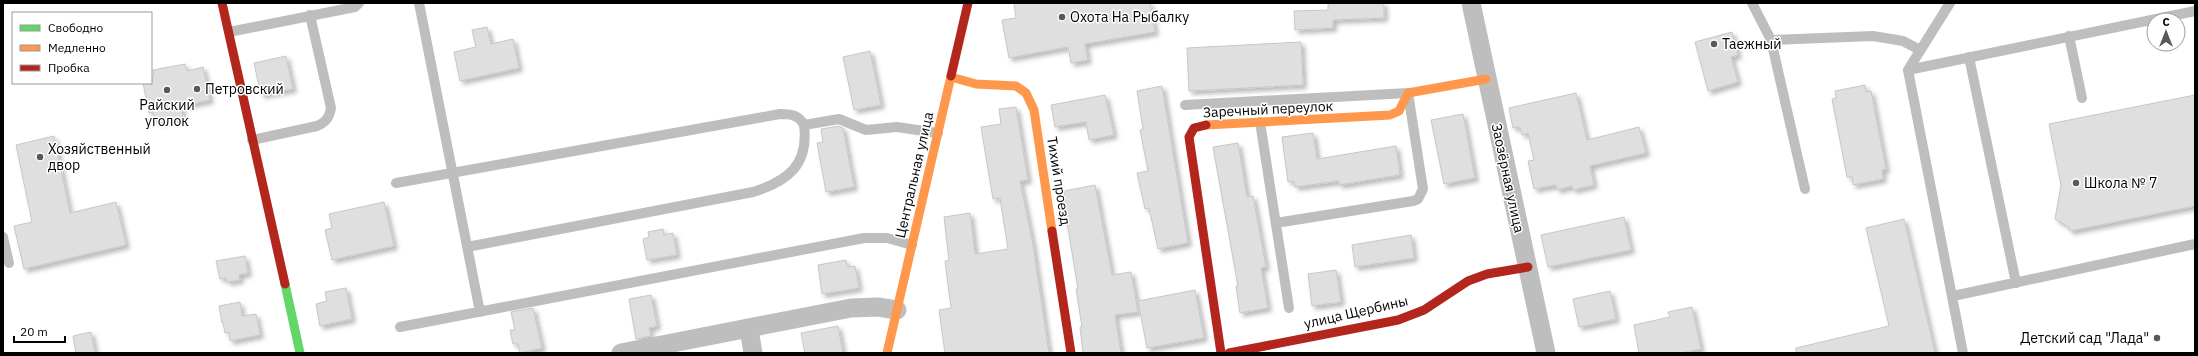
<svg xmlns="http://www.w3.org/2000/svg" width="2198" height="356" font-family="'IBM Plex Sans',sans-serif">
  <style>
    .building { fill: #dfdfdf; stroke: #c7c7c7; filter: url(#shadow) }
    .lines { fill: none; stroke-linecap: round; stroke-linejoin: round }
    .lane { stroke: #bebebe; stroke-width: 10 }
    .street { stroke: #bebebe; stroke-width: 19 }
    .fast { stroke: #63d668; stroke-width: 9 }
    .slow { stroke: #ff974d; stroke-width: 9 }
    .jam { stroke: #b3261e; stroke-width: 9 }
    .poi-dot { fill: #595959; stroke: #fff; stroke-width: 1.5 }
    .labels { text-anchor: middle; stroke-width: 3; stroke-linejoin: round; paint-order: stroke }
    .poi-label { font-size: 14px; fill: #000; stroke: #fff; text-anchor: start }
    .street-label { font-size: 14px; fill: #000; stroke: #fff }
  </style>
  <defs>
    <filter id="shadow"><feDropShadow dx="3.5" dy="3.5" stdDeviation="2" flood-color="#0004"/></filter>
  </defs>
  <rect width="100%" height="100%" fill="#fff"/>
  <path class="building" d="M1014 3H1150L1155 32 1085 44 1088 60 1071 63 1068 47 1009 58 1002 20 1016 18Z
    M1328 3H1384V18L1333 20V28L1295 30 1294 11 1328 10Z
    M487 27 491 44 513 39 519 68 460 81 454 52 476 47 472 30Z
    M1732 32 1738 55 1731 57 1738 82 1708 91 1695 42Z
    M1301 42 1303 85 1189 91 1187 48Z
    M870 51 881 105 854 110 843 57Z
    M286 56 293 89 261 95 254 63Z
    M185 64 187 71 203 67 210 100 181 106 183 117 156 122 153 112 149 113 143 83H151V78L154 77 153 70Z
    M1865 85 1866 92 1871 91 1886 169 1882 170 1883 179 1853 185 1852 176 1847 177 1832 99 1836 98 1835 91Z
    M1162 86 1188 243 1158 249 1149 208 1145 209 1137 173 1148 171 1140 130 1143 129 1137 91Z
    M1576 93 1587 140 1639 127 1646 153 1590 166 1594 185 1573 190 1572 186 1557 190 1556 185 1534 189 1528 161 1534 160 1528 133 1522 135 1520 127 1513 128 1509 108Z
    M1105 95 1114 135 1089 140 1086 122 1055 127 1051 105Z
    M2195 95V206L2070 231 2069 227 2055 219 2061 185 2049 124Z
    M1016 107 1028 180 1020 181 1033 245 1049 353H945L939 310 951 308 945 261 949 260 944 217 970 213 975 254 1008 249 1000 198 993 199 981 127 1001 124 999 109Z
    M1463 114 1475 178 1444 184 1431 120Z
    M839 126 843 128 854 187 826 192 817 143 823 142 821 129Z
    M1313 133 1317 159 1396 146 1400 175 1339 185V181L1295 187 1294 181 1288 182 1282 137Z
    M54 136 70 213 116 202 126 245 24 269 14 226 32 222 16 145Z
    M1238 143 1247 197 1253 196 1266 267 1261 268 1268 308 1240 313 1236 286H1238L1213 147Z
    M1095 185 1112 275 1131 272 1138 312 1115 315 1121 353H1083L1080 327H1082L1076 289H1078L1067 222H1064L1061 203H1066L1064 191Z
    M384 202 394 246 332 260 325 230 332 228 329 214Z
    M1624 217 1631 250 1548 267 1541 235Z
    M1904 219 1935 353H1796V348L1889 326 1866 228Z
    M663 229 664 235 673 233 677 255 647 260 643 239 649 237 648 232Z
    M1411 235 1414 258 1355 267 1352 245Z
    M245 256 248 273 239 275 240 280 227 282 226 278 220 279 216 261Z
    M846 260 847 267 855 266 859 288 822 294 818 265Z
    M1336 270 1341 302 1312 306 1308 274Z
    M346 288 352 319 320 326 316 304 327 301 325 292Z
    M1195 290 1204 338 1147 348 1138 301Z
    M1610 291 1616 319 1579 327 1573 299Z
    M651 295 657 326 649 328 651 336 636 339 629 299Z
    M240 302 242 316 256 314 260 335 230 341 229 332 225 333 223 322 222 323 219 306Z
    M1692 307 1701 349 1681 353H1639L1634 325 1670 317 1668 312Z
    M533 308 542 348 520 353 518 344H513L510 330H515L511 312Z
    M838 326 843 353H805L801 333Z
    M91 332 95 353H76L73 336Z"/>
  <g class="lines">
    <path class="lane" d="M419 3 480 312
      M1752 3 1771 40 1805 189
      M229 32 355 7 359 3
      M2069 36 2082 98
      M1771 40 1873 36 1903 41 1920 50
      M1969 57 2016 283
      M1908 70 1950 3
      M1185 105 1408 93 1423 189 1418 199 1413 201 1276 223
      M1260 122 1289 308
      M252 140 317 126C326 122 329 118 331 108L310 15
      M396 183 780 114C791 114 799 115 804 125
      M3 237 9 263
      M467 247 753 192C788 181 809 165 804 125L839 119 866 130 897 127 938 133
      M1953 296 2195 244
      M400 327 864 238H887L912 245
      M1963 353 1908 70 2195 11"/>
    <path class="street" d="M1471 3 1546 353
      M749 329 753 353
      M621 353 851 308 878 307 897 310"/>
    <path class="fast" d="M285 284 300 353"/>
    <path class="slow" d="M951 77 976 84 1016 86 1026 93 1034 110 1052 231
      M1206 125 1390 115 1399 111 1408 93 1486 79
      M887 353 951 76"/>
    <path class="jam" d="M222 3 285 284
      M951 76 968 3
      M1206 125 1194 128 1189 137 1221 353
      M1052 231 1071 353
      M1229 353 1398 320 1424 310 1468 281 1487 274 1528 267"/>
  </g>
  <g class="poi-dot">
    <circle cx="1062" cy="17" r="4"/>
    <circle cx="1714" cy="44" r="4"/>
    <circle cx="197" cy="89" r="4"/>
    <circle cx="167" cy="90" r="4"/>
    <circle cx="40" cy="157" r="4"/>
    <circle cx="2076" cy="183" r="4"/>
    <circle cx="2157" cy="338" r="4"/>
  </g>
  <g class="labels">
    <g class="poi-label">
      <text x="1070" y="22">Охота На Рыбалку</text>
      <text x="1722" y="49">Таежный</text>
      <text x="205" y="94">Петровский</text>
      <text x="167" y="110" text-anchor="middle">Райский<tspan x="167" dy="16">уголок</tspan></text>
      <text x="48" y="154">Хозяйственный<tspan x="48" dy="16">двор</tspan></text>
      <text x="2084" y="188">Школа № 7</text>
      <text x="2149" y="343" text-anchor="end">Детский сад "Лада"</text>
    </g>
    <g class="street-label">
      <text transform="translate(1268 109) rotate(-3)" y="5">Заречный переулок</text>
      <text transform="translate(914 175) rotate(-77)" y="5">Центральная улица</text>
      <text transform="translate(1508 178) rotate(78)" y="5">Заозёрная улица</text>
      <text transform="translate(1059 181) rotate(81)" y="5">Тихий проезд</text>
      <text transform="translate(1356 312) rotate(-13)" y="5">улица Щербины</text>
    </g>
  </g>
  <rect width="2198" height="356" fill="none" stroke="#000000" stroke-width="8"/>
  <rect x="12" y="12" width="140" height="72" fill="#ffffff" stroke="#999999"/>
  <rect x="20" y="25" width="20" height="6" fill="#63d668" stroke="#999999"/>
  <text x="48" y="32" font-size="12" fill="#000000">Свободно</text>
  <rect x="20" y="45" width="20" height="6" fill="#ff974d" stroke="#999999"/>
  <text x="48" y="52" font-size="12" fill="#000000">Медленно</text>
  <rect x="20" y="65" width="20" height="6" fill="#b3261e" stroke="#999999"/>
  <text x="48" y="72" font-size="12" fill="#000000">Пробка</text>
  <g transform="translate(2166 32)"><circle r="19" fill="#ffffff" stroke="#999999"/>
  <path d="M0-3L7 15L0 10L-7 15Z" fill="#595959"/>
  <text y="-6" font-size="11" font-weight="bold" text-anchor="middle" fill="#000000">С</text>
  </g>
  <path d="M14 336v6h51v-6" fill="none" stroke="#000000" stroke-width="2"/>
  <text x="20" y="336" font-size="12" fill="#000000" stroke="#ffffff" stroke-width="3" paint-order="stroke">20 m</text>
</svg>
